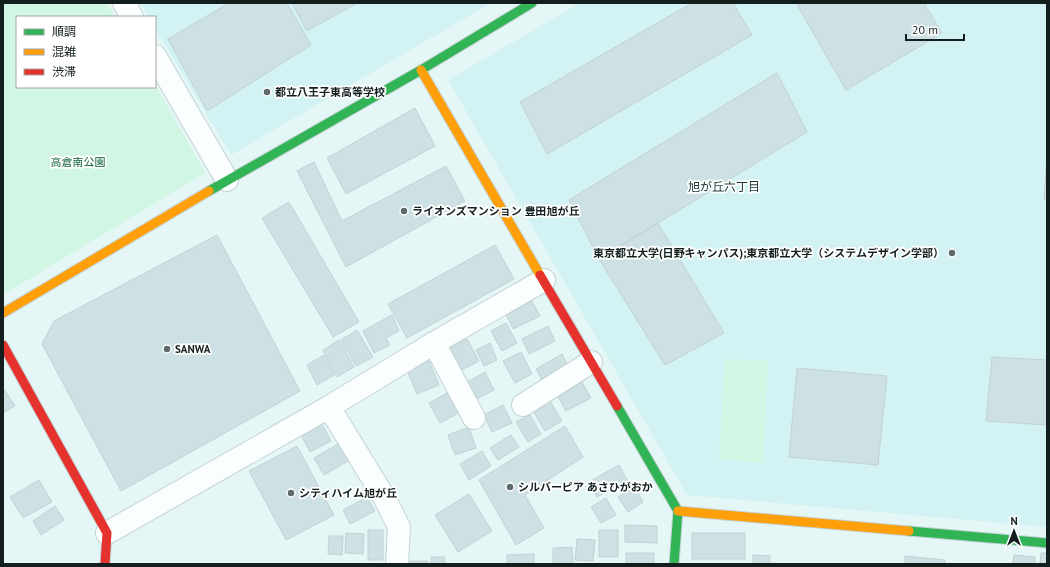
<svg xmlns="http://www.w3.org/2000/svg" width="1050" height="567" font-family="'PT Sans','Noto Sans JP',sans-serif">
  <style>
    .built { fill: #d3f2f3 }
    .green { fill: #d2f6e4 }
    .building { fill: #cde0e4; stroke: #c3d1d3 }
    .lines { fill: none; stroke-linecap: round; stroke-linejoin: round }
    .street-casing { stroke: #c4d2d2; stroke-width: 24 }
    .fast-casing { stroke: #c4d2d2; stroke-width: 11 }
    .slow-casing { stroke: #c4d2d2; stroke-width: 11 }
    .jam-casing { stroke: #c4d2d2; stroke-width: 11 }
    .street { stroke: #fbfefe; stroke-width: 22 }
    .fast { stroke: #30b455; stroke-width: 9 }
    .slow { stroke: #ff9f0a; stroke-width: 9 }
    .jam { stroke: #e5322d; stroke-width: 9 }
    .poi-dot { fill: #5c6a6a; stroke: #fff; stroke-width: 1.5 }
    .labels { text-anchor: middle; stroke-width: 3.5; stroke-linejoin: round; paint-order: stroke }
    .poi-label { font-size: 11px; font-weight: bold; fill: #131f1f; stroke: #fff; text-anchor: start }
    .park-label { font-size: 11px; fill: #0b5e37; stroke: #fff }
    .neighbourhood-label { font-size: 12px; fill: #1a3637; stroke: #fff }
  </style>
  <rect width="100%" height="100%" fill="#e5f6f6"/>
  <path class="built" d="M140 3H491L231 155 155 28V17H149Z
    M580 3H1047V527L687 495 448 80Z"/>
  <path class="green" d="M3 3H107L115 17H17V87H155V85L205 172 200 176 3 295Z
    M725 359 768 361 763 463 719 459Z"/>
  <path class="building" d="M229 3H287L311 45 207 111 168 39Z
    M292 3H357L307 31Z
    M692 3H733L752 35 547 154 520 102Z
    M796 3H924L942 33 846 90Z
    M777 73 807 132 599 259 569 200Z
    M415 108 435 146 346 194 327 158Z
    M1047 157V199H1044Z
    M314 162 342 221 446 166 465 201 346 267 297 171Z
    M289 202 359 322 333 337 262 218Z
    M658 223 724 333 665 365 599 259Z
    M217 235 300 391 121 491 42 344 54 321Z
    M495 245 514 279 407 338 388 304Z
    M532 301 540 316 513 329 506 314Z
    M392 315 399 331 386 338 390 345 374 353 363 331Z
    M506 323 517 343 502 351 491 331Z
    M548 326 555 341 529 354 522 339Z
    M357 330 373 357 356 366 341 340Z
    M467 339 479 361 460 371 448 349Z
    M339 340 354 367 337 377 323 350Z
    M490 343 497 360 484 366 476 350Z
    M521 352 532 374 515 383 503 361Z
    M562 354 570 369 544 383 536 369Z
    M324 355 334 375 317 385 307 365Z
    M992 357 1047 360V425L986 421Z
    M429 361 439 385 417 394 407 370Z
    M797 368 887 376 878 465 789 457Z
    M485 372 494 390 473 401 464 384Z
    M582 382 591 398 566 411 557 395Z
    M3 388 15 406 3 413Z
    M449 392 460 412 440 423 429 403Z
    M549 399 562 421 545 431 532 409Z
    M503 405 512 423 492 432 484 415Z
    M530 415 541 434 528 442 516 422Z
    M322 424 331 441 310 452 301 435Z
    M565 426 583 457 525 495 544 528 516 545 479 480Z
    M469 427 476 448 455 455 448 435Z
    M511 435 519 447 498 460 490 448Z
    M338 444 348 461 324 475 314 458Z
    M297 446 334 515 286 540 249 471Z
    M482 451 491 466 469 480 460 464Z
    M619 465 627 480 597 497 589 482Z
    M39 480 52 502 23 518 10 497Z
    M635 487 643 502 628 512 618 497Z
    M469 494 492 531 458 552 435 515Z
    M367 497 375 511 350 524 343 510Z
    M606 498 616 515 601 523 591 507Z
    M55 506 64 520 41 535 33 521Z
    M625 525 657 526V543L625 542Z
    M368 530H383V560H368Z
    M599 530H618V557H599Z
    M346 533 364 534 363 554 345 553Z
    M692 533H745V559H692Z
    M329 536H343L342 555 328 554Z
    M577 539 595 540 593 561 575 560Z
    M572 547 573 564H553V548Z
    M626 553H654V564H626Z
    M1041 553H1047V564H1040Z
    M534 554V564H507V555Z
    M753 555 770 556V564H753Z
    M1014 555 1035 557V564H1013Z
    M905 556 945 560V564H905Z
    M431 557H445V564H431Z
    M406 561H428V564H406Z"/>
  <g class="lines">
    <g class="street-casing">
      <path id="street" d="M124 3 132 17
        M155 56 227 180
        M434 343 474 418
        M523 405 591 362
        M329 407 384 497 399 527 397 564
        M107 533 329 407 434 343 544 280"/>
    </g>
    <g class="fast-casing">
      <path id="fast" d="M209 191 421 70 532 3
        M617 406 678 511 674 564
        M909 531 1047 543"/>
    </g>
    <g class="slow-casing">
      <path id="slow" d="M421 70 540 275
        M3 313 209 191
        M678 511 909 531"/>
    </g>
    <g class="jam-casing">
      <path id="jam" d="M540 275 617 406
        M3 345 107 533 105 564"/>
    </g>
    <use href="#street" class="street"/>
    <use href="#fast" class="fast"/>
    <use href="#slow" class="slow"/>
    <use href="#jam" class="jam"/>
  </g>
  <g class="poi-dot">
    <circle cx="267" cy="92" r="4"/>
    <circle cx="404" cy="211" r="4"/>
    <circle cx="952" cy="253" r="4"/>
    <circle cx="167" cy="349" r="4"/>
    <circle cx="510" cy="487" r="4"/>
    <circle cx="291" cy="493" r="4"/>
  </g>
  <g class="labels">
    <g class="poi-label">
      <text x="275" y="96">都立八王子東高等学校</text>
      <text x="412" y="215">ライオンズマンション 豊田旭が丘</text>
      <text x="944" y="257" text-anchor="end">東京都立大学(日野キャンパス);東京都立大学（システムデザイン学部）</text>
      <text x="175" y="353">SANWA</text>
      <text x="518" y="491">シルバーピア あさひがおか</text>
      <text x="299" y="497">シティハイム旭が丘</text>
    </g>
    <g class="park-label">
      <text x="78" y="166">高倉南公園</text>
    </g>
    <g class="neighbourhood-label">
      <text x="724" y="191">旭が丘六丁目</text>
    </g>
  </g>
  <rect width="1050" height="567" fill="none" stroke="#131f1f" stroke-width="8"/>
  <rect x="16" y="16" width="140" height="72" fill="#ffffff" stroke="#a1a5a5"/>
  <rect x="24" y="29" width="20" height="6" fill="#30b455" stroke="#a1a5a5"/>
  <text x="52" y="36" font-size="12" fill="#131f1f">順調</text>
  <rect x="24" y="49" width="20" height="6" fill="#ff9f0a" stroke="#a1a5a5"/>
  <text x="52" y="56" font-size="12" fill="#131f1f">混雑</text>
  <rect x="24" y="69" width="20" height="6" fill="#e5322d" stroke="#a1a5a5"/>
  <text x="52" y="76" font-size="12" fill="#131f1f">渋滞</text>
  <g transform="translate(1014 531)" stroke="#ffffff" stroke-width="3" paint-order="stroke">
  <path d="M0-3L7 15L0 10L-7 15Z" fill="#131f1f"/>
  <text y="-6" font-size="11" font-weight="bold" text-anchor="middle" fill="#131f1f">N</text>
  </g>
  <path d="M906 34v6h58v-6" fill="none" stroke="#131f1f" stroke-width="2"/>
  <text x="912" y="34" font-size="12" fill="#131f1f" stroke="#ffffff" stroke-width="3" paint-order="stroke">20 m</text>
</svg>
